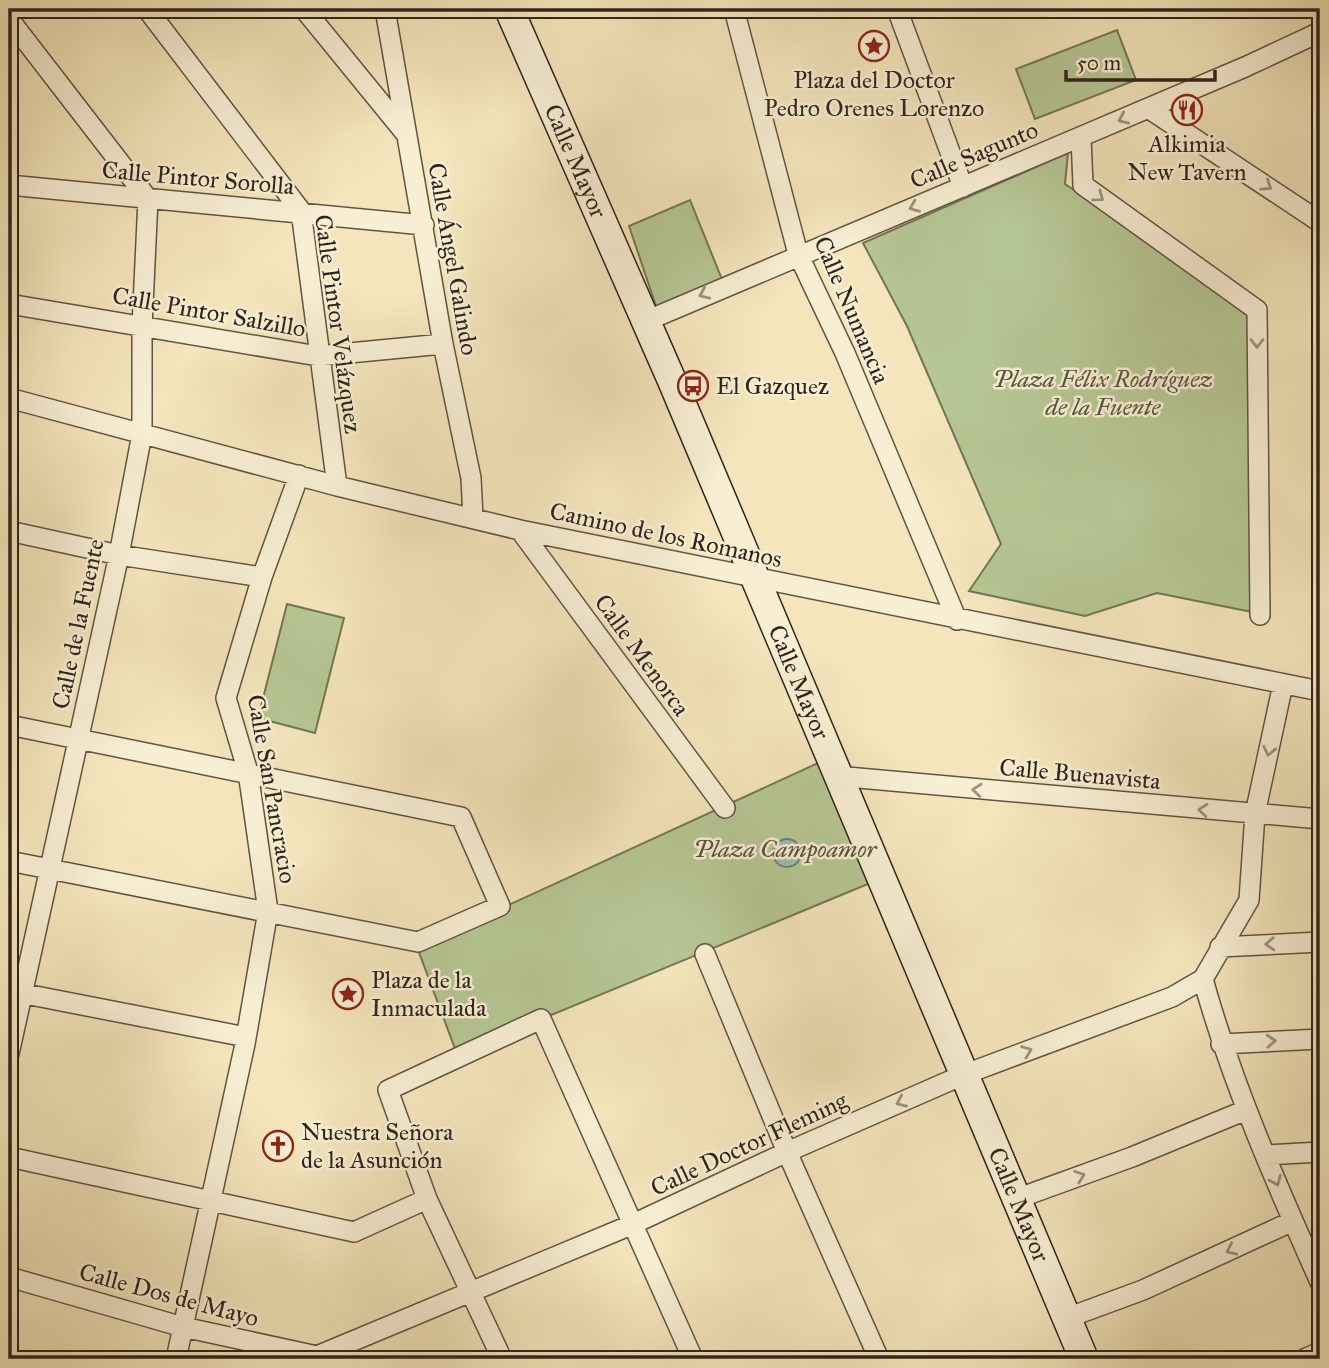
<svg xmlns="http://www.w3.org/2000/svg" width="1329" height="1368" font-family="'IM FELL Great Primer',serif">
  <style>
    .green { fill: #b6c694; stroke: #737557; stroke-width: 2 }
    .water { fill: #9cbfb2; stroke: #718175; stroke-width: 2 }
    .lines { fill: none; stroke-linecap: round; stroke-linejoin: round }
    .street-casing { stroke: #615442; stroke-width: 22 }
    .secondary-casing { stroke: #30241a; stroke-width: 31 }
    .street { stroke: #f8eed3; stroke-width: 19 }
    .secondary { stroke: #f8eed3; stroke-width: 28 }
    .oneway { stroke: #9e9380 }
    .labels { text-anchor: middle; stroke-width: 5; stroke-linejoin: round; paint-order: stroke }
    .poi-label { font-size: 24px; fill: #30241a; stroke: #f8eed3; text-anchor: start }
    .street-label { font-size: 24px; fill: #30241a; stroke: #f8eed3 }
    .park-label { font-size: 24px; font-style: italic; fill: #58553f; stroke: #f8eed3 }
  </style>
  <rect width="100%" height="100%" fill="#f4e5bc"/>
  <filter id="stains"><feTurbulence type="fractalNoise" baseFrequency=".00286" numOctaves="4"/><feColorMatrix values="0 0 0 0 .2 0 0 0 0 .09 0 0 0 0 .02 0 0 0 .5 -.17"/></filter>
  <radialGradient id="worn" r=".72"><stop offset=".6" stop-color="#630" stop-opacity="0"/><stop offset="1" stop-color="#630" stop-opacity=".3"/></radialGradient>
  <path class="green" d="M1117 30 1136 80 1035 119 1016 69Z
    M1068 153 1065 184 1257 310V613L1157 593 1085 616 969 591 1001 544 907 326 863 243Z
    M690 200 723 282 658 312 629 226Z
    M287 604 344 618 315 733 258 718Z
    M829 758 880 879 457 1054 417 947Z"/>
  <path class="water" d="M773 853a14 14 0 1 1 28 0a14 14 0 1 1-28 0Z"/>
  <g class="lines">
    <g class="street-casing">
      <path id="street" d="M147 9 301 211 337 486
        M304 9 406 134
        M385 9 443 344 471 478 473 518
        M734 9 798 254 845 353 957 620
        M897 9 963 187
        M9 19 148 199 142 327V434L119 555 9 1054
        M1148 108 1320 222
        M1081 137 1083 185 1257 310 1260 615
        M9 185 424 225
        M9 304 318 356 443 344
        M646 321 1245 67 1320 32
        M9 398 337 486 520 530 1320 691
        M520 530 725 808
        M9 531 119 555 262 577
        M9 725 461 817 500 906 418 942 9 861
        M836 776 1320 819
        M1220 947 1320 942
        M705 954 787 1152 879 1359
        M1203 979C1232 1084 1276 1183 1320 1282
        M1203 979 1249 900 1255 814 1283 684
        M10 991 246 1037
        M1221 1044 1320 1039
        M1265 1155 1320 1152
        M9 1157 354 1232 427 1199
        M1016 1199 1132 1157 1246 1110
        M9 1277 183 1327 317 1356
        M1067 1318 1143 1290 1293 1221
        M317 1356 631 1225 787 1152 963 1075 1172 997 1203 979
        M176 1359 245 1044 268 911 248 772 226 698 262 577 299 475
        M502 1359 427 1199 388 1090 541 1019 693 1359
        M1304 1359 1320 1352"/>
    </g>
    <g class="secondary-casing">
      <g id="secondary">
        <path id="s1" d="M509 9 673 383 1084 1359"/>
      </g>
    </g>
    <use href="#street" class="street"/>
    <use href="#secondary" class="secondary"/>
  </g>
  <defs><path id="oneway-chevron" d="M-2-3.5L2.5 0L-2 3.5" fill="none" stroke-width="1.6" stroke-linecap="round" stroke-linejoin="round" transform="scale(1.75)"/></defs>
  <g class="oneway">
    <use href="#oneway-chevron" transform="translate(1123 119) rotate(156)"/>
    <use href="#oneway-chevron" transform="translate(1267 186) rotate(34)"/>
    <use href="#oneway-chevron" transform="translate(1099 197) rotate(36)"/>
    <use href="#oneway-chevron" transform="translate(914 207) rotate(158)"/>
    <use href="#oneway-chevron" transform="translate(704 294) rotate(156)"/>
    <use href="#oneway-chevron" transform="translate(1257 343) rotate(90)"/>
    <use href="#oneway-chevron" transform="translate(1269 751) rotate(102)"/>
    <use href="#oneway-chevron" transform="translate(977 790) rotate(-175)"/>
    <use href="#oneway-chevron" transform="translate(1203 810) rotate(-175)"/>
    <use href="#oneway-chevron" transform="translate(1270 944) rotate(177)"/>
    <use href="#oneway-chevron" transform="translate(1271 1041) rotate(-3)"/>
    <use href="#oneway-chevron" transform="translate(1027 1051) rotate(-21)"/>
    <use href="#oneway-chevron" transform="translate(901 1102) rotate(156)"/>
    <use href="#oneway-chevron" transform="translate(1080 1176) rotate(-20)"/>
    <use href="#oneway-chevron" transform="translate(1276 1181) rotate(67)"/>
    <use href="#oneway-chevron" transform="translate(1231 1250) rotate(155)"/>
  </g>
  <defs>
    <g id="sight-ring" transform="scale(1.575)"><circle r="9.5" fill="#f8eed3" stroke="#8f2418" stroke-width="1.5"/><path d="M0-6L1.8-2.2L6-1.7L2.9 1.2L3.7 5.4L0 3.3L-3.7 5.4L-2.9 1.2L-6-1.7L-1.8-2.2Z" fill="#8f2418"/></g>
    <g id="restaurant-ring" transform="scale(1.575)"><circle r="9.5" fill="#f8eed3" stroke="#8f2418" stroke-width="1.5"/><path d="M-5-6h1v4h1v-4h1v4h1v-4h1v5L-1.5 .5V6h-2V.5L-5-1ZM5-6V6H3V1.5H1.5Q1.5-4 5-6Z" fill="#8f2418"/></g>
    <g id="bus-ring" transform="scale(1.575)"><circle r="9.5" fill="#f8eed3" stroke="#8f2418" stroke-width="1.5"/><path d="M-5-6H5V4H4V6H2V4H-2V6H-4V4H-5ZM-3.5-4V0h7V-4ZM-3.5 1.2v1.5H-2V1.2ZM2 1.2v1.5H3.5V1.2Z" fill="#8f2418"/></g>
    <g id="church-ring" transform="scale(1.575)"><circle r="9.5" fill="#f8eed3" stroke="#8f2418" stroke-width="1.5"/><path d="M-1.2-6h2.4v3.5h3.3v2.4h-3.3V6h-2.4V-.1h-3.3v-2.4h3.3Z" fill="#8f2418"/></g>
  </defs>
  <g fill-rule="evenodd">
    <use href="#sight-ring" x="874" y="46"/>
    <use href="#restaurant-ring" x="1187" y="110"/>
    <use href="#bus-ring" x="693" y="386"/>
    <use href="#sight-ring" x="348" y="994"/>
    <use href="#church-ring" x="278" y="1146"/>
  </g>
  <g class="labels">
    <g class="poi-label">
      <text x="874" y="88" text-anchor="middle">Plaza del Doctor<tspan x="874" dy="28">Pedro Orenes Lorenzo</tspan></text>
      <text x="1187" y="152" text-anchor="middle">Alkimia<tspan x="1187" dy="28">New Tavern</tspan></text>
      <text x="716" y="394">El Gazquez</text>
      <text x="371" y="988">Plaza de la<tspan x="371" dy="28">Inmaculada</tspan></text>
      <text x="301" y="1140">Nuestra Señora<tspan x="301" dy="28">de la Asunción</tspan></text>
    </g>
    <g class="street-label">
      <text transform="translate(974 155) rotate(-23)" y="8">Calle Sagunto</text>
      <text dy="8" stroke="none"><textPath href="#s1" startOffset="166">Calle Mayor</textPath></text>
      <text transform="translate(198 178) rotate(5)" y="8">Calle Pintor Sorolla</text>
      <text transform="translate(453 259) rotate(80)" y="8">Calle Ángel Galindo</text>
      <text transform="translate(852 310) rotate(67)" y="8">Calle Numancia</text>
      <text transform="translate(209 312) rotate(10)" y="8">Calle Pintor Salzillo</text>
      <text transform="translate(338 324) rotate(82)" y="8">Calle Pintor Velázquez</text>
      <text transform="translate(666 535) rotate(12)" y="8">Camino de los Romanos</text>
      <text transform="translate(78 624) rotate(-78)" y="8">Calle de la Fuente</text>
      <text transform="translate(642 655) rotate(54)" y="8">Calle Menorca</text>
      <text dy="8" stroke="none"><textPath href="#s1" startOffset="733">Calle Mayor</textPath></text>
      <text transform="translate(1080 774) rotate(5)" y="8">Calle Buenavista</text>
      <text transform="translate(272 789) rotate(80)" y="8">Calle San Pancracio</text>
      <text transform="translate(749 1144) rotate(-25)" y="8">Calle Doctor Fleming</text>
      <text dy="8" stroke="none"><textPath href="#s1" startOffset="1300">Calle Mayor</textPath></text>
      <text transform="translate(169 1295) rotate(15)" y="8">Calle Dos de Mayo</text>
    </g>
    <g class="park-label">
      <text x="1103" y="387">Plaza Félix Rodríguez<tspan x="1103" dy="28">de la Fuente</tspan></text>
      <text x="785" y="857">Plaza Campoamor</text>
    </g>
  </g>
  <rect width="1329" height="1368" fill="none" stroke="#f4e5bc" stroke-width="35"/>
  <rect x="10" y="10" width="1308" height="1347" fill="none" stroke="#30241a" stroke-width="3.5"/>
  <rect x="18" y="18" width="1294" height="1333" fill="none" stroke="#30241a" stroke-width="2"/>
  <path d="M1066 70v10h149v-10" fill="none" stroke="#30241a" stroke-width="3.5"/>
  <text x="1077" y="70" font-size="21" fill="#30241a" stroke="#f8eed3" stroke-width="5" paint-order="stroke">50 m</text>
  <rect width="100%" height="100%" filter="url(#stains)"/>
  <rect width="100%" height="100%" fill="url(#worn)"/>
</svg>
